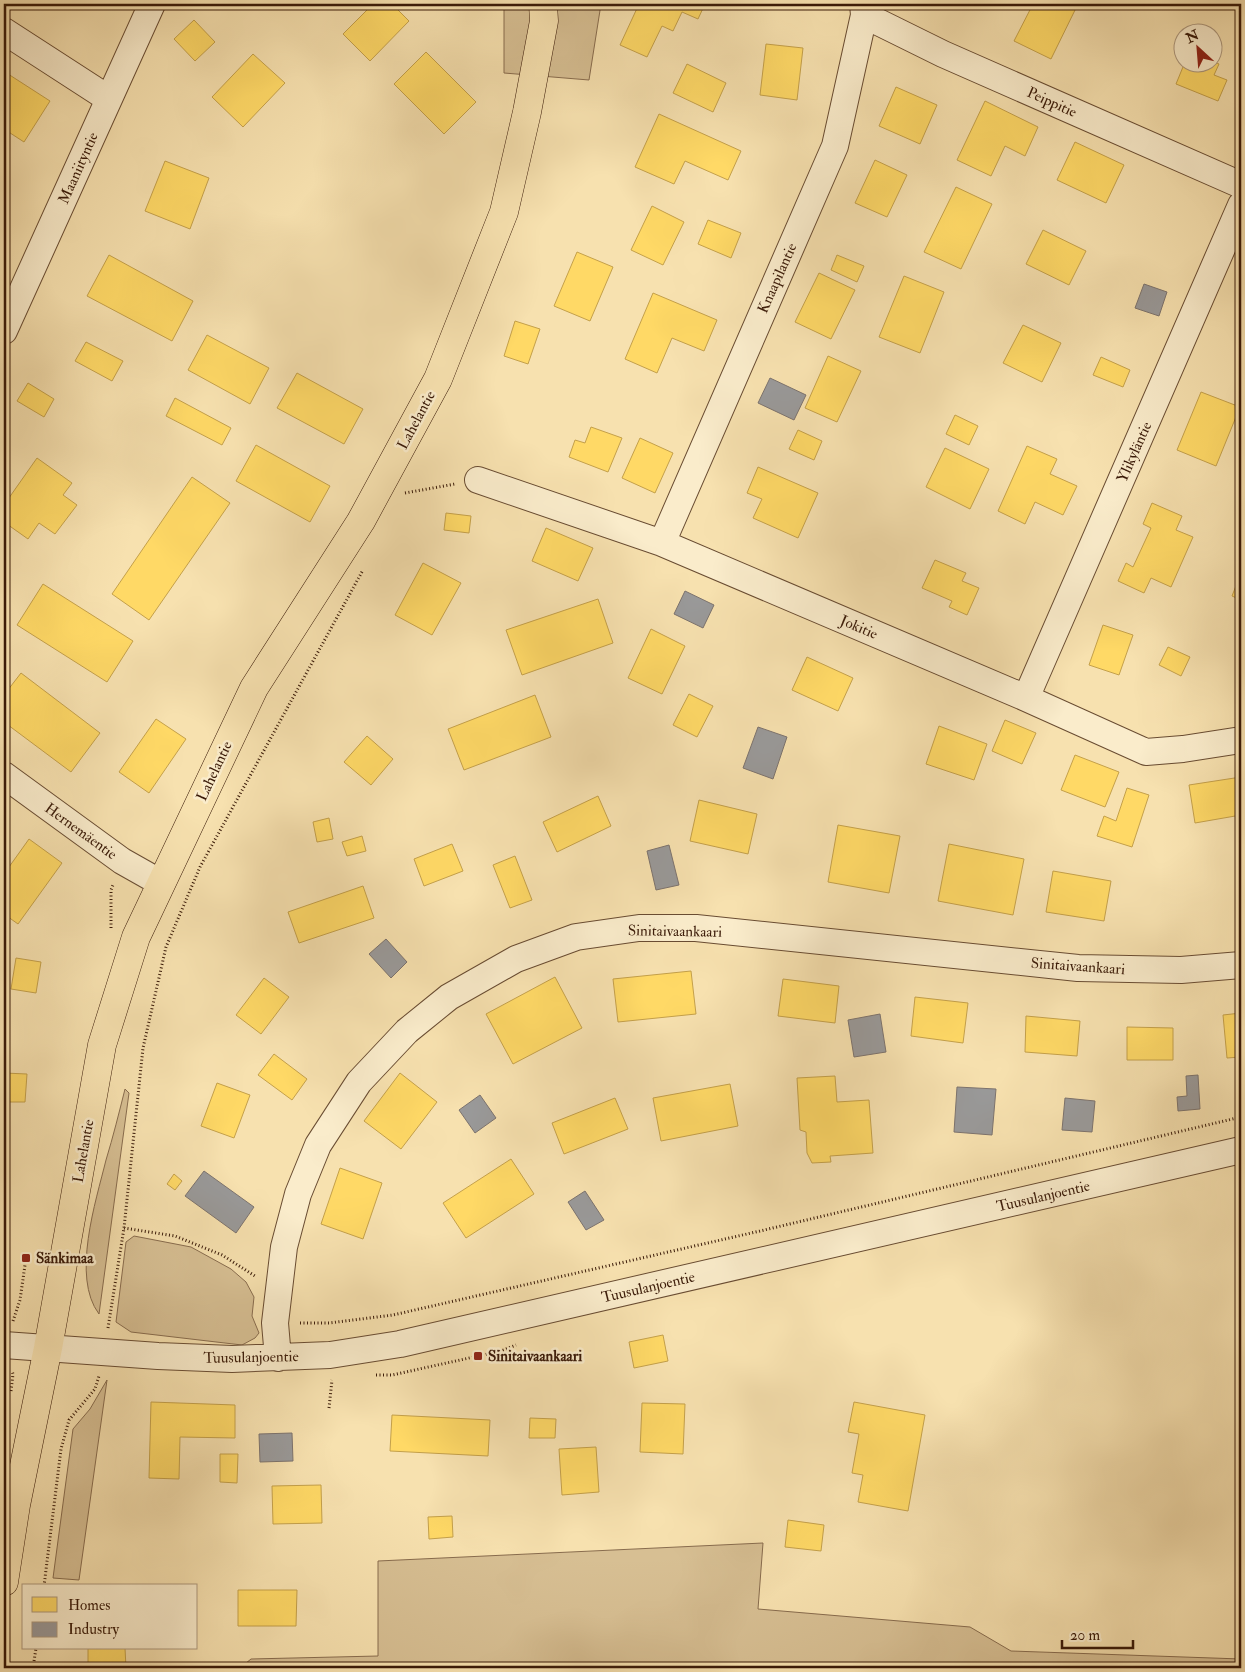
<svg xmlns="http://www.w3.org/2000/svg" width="1245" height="1672" font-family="'IM FELL Double Pica',serif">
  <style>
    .green { fill: #d7bf93; stroke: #886c4e }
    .homes { fill: #ffd966; stroke: #c4a04a }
    .industry { fill: #999; stroke: #7c736e }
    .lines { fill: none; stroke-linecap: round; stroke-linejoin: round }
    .minor-casing { stroke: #694c32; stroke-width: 28 }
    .major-casing { stroke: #3a1a08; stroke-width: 29 }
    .path { stroke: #3a1a08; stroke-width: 3; stroke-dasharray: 1 2.5; stroke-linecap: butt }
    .minor { stroke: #faeccb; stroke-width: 26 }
    .major { stroke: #f7e1af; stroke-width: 28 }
    .poi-dot { fill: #8f2418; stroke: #faeccb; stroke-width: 2 }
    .labels { text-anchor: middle; stroke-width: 5; stroke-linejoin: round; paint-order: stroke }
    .street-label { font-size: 15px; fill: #3a1a08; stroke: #faeccb }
    .poi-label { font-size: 15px; font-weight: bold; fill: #3a1a08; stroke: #faeccb; text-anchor: start }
  </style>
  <rect width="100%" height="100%" fill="#f7e1af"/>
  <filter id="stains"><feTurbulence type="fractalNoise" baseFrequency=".004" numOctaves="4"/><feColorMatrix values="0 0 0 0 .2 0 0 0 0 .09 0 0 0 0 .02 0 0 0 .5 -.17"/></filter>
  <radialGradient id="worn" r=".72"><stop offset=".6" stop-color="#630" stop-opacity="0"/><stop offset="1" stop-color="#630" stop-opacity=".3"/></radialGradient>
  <path class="green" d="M504 4H601L589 80 504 73Z
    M125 1089 129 1093 99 1314C71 1277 96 1201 106 1160 113 1137 119 1113 125 1089Z
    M134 1236 191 1247 231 1269 246 1282 254 1297 252 1316 259 1333 255 1338 242 1345 131 1332 116 1322 126 1242Z
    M107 1380 79 1580 53 1578 73 1429 90 1409Z
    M763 1543 758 1609 970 1627 1011 1651 1241 1659V1668H240L251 1659 378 1656V1561Z"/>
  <path class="homes" d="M373 4H392L409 21 370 61 343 34Z
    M639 4H705L698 19 682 12 673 31 662 26 647 57 620 45Z
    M1033 4H1078L1051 59 1014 41Z
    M194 20 215 42 195 61 174 39Z
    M766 44 803 48 797 100 760 95Z
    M426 52 476 102 444 134 394 84Z
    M253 54 285 83 243 127 212 97Z
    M1212 61 1219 64 1214 75 1227 80 1218 101 1176 84 1185 62 1196 66 1198 62H1212Z
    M687 64 726 83 713 112 673 93Z
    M5 72 50 101 24 142 4 129V74Z
    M896 87 937 105 920 144 879 126Z
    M985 101 1038 127 1025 156 1005 146 991 176 957 160Z
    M659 114 741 151 728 180 685 161 674 184 635 167Z
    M1075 142 1124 165 1106 203 1057 180Z
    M875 160 907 175 887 217 855 203Z
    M165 161 209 178 190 229 145 211Z
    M956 187 992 204 961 269 924 252Z
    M652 206 684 222 663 265 631 250Z
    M708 220 741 233 731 258 698 244Z
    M1043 230 1086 251 1069 285 1026 264Z
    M577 252 613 267 590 321 554 306Z
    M109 255 193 301 172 341 87 296Z
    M837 255 864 266 857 282 831 270Z
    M819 273 855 290 831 339 795 322Z
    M904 276 944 292 920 353 879 337Z
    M653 293 717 320 704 351 672 338 657 373 625 359Z
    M515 321 540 329 528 364 504 356Z
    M1023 325 1061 343 1042 382 1003 363Z
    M207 335 269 368 250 404 188 370Z
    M86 342 123 361 112 381 75 361Z
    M828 356 861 371 837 422 805 408Z
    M1101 357 1130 370 1123 387 1093 375Z
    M297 373 363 409 344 444 277 408Z
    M28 383 54 399 44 417 17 401Z
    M1201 392 1240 407 1216 466 1177 450Z
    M175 398 231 428 222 445 166 416Z
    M955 415 978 426 969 445 946 434Z
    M591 427 622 438 608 472 569 457 575 440 585 443Z
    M798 430 822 441 814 460 789 449Z
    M640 438 673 453 655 493 622 478Z
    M256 445 330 486 310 522 236 481Z
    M1027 446 1057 459 1050 474 1077 486 1063 515 1035 502 1025 524 998 511Z
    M945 448 989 469 970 509 926 487Z
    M37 458 72 483 63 495 77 505 55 534 39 523 28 539 4 522V505Z
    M758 467 818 493 798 538 753 518 762 499 747 493Z
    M192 477 230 503 149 620 112 594Z
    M1152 503 1182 516 1176 530 1193 537 1171 587 1151 578 1144 593 1118 581 1126 563 1133 567 1151 528 1143 524Z
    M446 513 471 516 469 533 444 530Z
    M546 528 593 548 578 581 532 561Z
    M935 560 966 573 962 581 979 588 967 615 949 607 952 601 922 588Z
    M423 563 461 583 432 635 395 615Z
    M1241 573V600L1232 596Z
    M43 584 133 641 107 682 17 625Z
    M598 599 613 643 522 675 506 630Z
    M1103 625 1133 635 1119 675 1089 665Z
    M651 629 685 646 662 694 628 678Z
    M1168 647 1190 657 1181 676 1159 665Z
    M807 657 853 678 838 711 792 690Z
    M21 673 100 733 71 772 4 722V695Z
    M689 694 713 706 697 737 673 725Z
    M535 695 551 737 464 770 448 729Z
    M156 719 186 739 149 793 119 772Z
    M1005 720 1036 733 1022 764 992 751Z
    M939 726 987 744 974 780 926 764Z
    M367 736 393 759 371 785 344 762Z
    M1075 755 1119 772 1105 807 1061 790Z
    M1241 777V815L1195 823 1189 785Z
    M1127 788 1149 795 1132 847 1097 836 1104 816 1116 821Z
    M598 796 611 826 557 852 543 822Z
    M699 800 757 814 748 854 690 841Z
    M329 818 333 839 317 842 313 822Z
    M838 825 900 836 889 893 828 882Z
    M362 836 366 851 347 856 342 842Z
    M29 839 62 863 18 924 4 914V874Z
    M452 844 463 871 424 886 414 859Z
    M949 844 1024 859 1013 915 938 901Z
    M515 856 532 900 510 908 493 865Z
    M1053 871 1111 881 1104 921 1046 912Z
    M363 886 374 918 299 943 288 912Z
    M16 958 41 962 36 993 11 989Z
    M691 971 696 1014 618 1022 613 979Z
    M555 977 582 1028 513 1064 486 1014Z
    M264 978 289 997 261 1034 236 1015Z
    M783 979 839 986 835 1023 778 1016Z
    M915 997 968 1003 963 1043 911 1036Z
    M1241 1013V1057L1227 1058 1223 1015Z
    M1026 1016 1080 1021 1077 1056 1025 1052Z
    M1127 1027 1173 1028V1060H1127Z
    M274 1054 307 1079 292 1100 258 1075Z
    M4 1073 27 1074 25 1102H9L7 1130H4Z
    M400 1073 437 1102 401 1149 364 1121Z
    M835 1076 837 1102 869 1100 873 1153 830 1156 831 1162 812 1163 807 1153 806 1132 800 1130 797 1078Z
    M217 1083 250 1095 234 1138 201 1126Z
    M730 1084 738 1126 661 1141 653 1098Z
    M615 1098 628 1129 564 1154 552 1123Z
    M511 1159 534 1194 466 1238 443 1203Z
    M340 1168 382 1183 363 1239 321 1224Z
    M174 1174 182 1181 175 1190 167 1184Z
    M4 1187 7 1188 4 1207Z
    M663 1335 668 1361 634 1368 629 1342Z
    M151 1402 235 1405V1438L180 1437 179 1479 149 1478Z
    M854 1402 925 1415 908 1511 858 1502 863 1475 852 1473 859 1434 848 1432Z
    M642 1403 685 1404 683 1454 640 1452Z
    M392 1415 490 1420 488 1456 390 1451Z
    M530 1418 556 1419 555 1438H529Z
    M596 1447 599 1492 562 1495 559 1449Z
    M220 1454H238L237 1483 220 1482Z
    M321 1485 322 1523 273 1524 272 1486Z
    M452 1516 453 1537 429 1539 428 1517Z
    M788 1520 824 1525 821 1551 785 1547Z
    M238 1590H297L296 1626H238Z
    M88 1648H125L126 1668H88Z"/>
  <path class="industry" d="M1144 284 1167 292 1159 316 1135 308Z
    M770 378 806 395 794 420 758 403Z
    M685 591 714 605 703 628 674 614Z
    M758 727 787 737 773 779 743 768Z
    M669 845 679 885 656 890 647 851Z
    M386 939 407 962 391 978 369 954Z
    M880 1014 886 1052 854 1057 848 1020Z
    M1198 1075 1200 1109 1178 1111 1177 1097 1187 1096 1186 1076Z
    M957 1087 996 1089 992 1135 954 1132Z
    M480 1095 496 1118 475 1133 459 1110Z
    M1065 1098 1095 1101 1092 1132 1062 1130Z
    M204 1171 254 1207 236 1233 185 1196Z
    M585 1191 604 1220 586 1230 568 1202Z
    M292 1433 293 1461 260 1462 259 1434Z"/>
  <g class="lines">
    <g class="minor-casing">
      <path id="minor" d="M864 15 943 54 1241 185
        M4 31 109 99
        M4 331 152 4
        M478 480 662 543 1026 698 1146 752 1183 749 1241 740
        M662 543 835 146 864 15 863 4
        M1026 698 1241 205
        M4 775 122 861 161 883
        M4 1345 158 1356 232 1359 330 1355 400 1344 1241 1150
        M278 1358 275 1323 284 1247 298 1194 318 1145 359 1082 407 1031 449 997 516 959 576 937 639 928H696L1078 968 1181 970 1241 965"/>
    </g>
    <g class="major-casing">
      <path id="major" d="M4 1582 16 1505 48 1348 102 1045 136 937 254 688 361 521 438 379 504 212 527 112 544 21 543 4"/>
    </g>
    <path class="path" d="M405 493 455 484
      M111 928V890L113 885
      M124 1228 175 1236 222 1255 255 1276
      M13 1321 20 1300 26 1258
      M300 1323H329L393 1315 760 1231 1241 1117
      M108 1328 124 1228 143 1048 166 947 200 867 363 570
      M376 1375H392L501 1351 516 1345
      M11 1391 13 1374 12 1371
      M329 1408 332 1380
      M44 1586 61 1449 69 1420 95 1389 99 1376
      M33 1668 36 1648"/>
    <use href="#minor" class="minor"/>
    <use href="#major" class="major"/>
  </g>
  <g class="poi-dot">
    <rect x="21" y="1253" width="10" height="10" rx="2.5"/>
    <rect x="473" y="1351" width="10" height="10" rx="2.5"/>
  </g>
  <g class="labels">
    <g class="street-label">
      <text transform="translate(1052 102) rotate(24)" y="5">Peippitie</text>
      <text transform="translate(78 168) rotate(-66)" y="5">Maaniityntie</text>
      <text transform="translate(777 278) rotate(-66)" y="5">Knaapilantie</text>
      <text transform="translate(416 420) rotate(-62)" y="5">Lahelantie</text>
      <text transform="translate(1134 452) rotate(-66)" y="5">Ylikyläntie</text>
      <text transform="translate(859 627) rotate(23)" y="5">Jokitie</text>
      <text transform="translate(214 771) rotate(-65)" y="5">Lahelantie</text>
      <text transform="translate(81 831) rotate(36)" y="5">Hernemäentie</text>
      <text transform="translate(675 931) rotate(1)" y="5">Sinitaivaankaari</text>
      <text transform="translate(1078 966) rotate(4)" y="5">Sinitaivaankaari</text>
      <text transform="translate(83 1151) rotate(-80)" y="5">Lahelantie</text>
      <text transform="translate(1043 1196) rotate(-13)" y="5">Tuusulanjoentie</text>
      <text transform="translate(648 1287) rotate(-13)" y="5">Tuusulanjoentie</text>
      <text transform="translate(251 1357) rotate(-1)" y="5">Tuusulanjoentie</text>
    </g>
    <g class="poi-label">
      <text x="36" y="1263">Sänkimaa</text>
      <text x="488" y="1361">Sinitaivaankaari</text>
    </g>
  </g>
  <rect width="1245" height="1672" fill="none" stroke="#f7e1af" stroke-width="20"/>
  <rect x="5" y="5" width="1235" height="1662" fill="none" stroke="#3a1a08" stroke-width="2.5"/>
  <rect x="10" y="10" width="1225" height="1652" fill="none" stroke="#3a1a08"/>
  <rect x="22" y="1584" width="175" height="65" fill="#faeccb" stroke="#ad987d"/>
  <rect x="32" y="1597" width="25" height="15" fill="#ffd966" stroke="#ad987d"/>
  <text x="68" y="1610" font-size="15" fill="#3a1a08">Homes</text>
  <rect x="32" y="1622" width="25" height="15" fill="#999999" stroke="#ad987d"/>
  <text x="68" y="1634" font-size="15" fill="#3a1a08">Industry</text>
  <g transform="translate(1198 48) rotate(334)"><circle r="24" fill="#faeccb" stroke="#ad987d"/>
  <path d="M0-4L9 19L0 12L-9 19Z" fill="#8f2418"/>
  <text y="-8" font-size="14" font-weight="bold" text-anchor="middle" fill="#3a1a08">N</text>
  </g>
  <path d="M1062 1640v8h71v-8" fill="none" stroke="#3a1a08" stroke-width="2.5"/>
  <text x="1070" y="1640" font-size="15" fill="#3a1a08" stroke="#faeccb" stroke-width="4" paint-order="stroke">20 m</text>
  <rect width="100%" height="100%" filter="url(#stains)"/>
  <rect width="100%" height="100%" fill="url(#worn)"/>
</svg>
